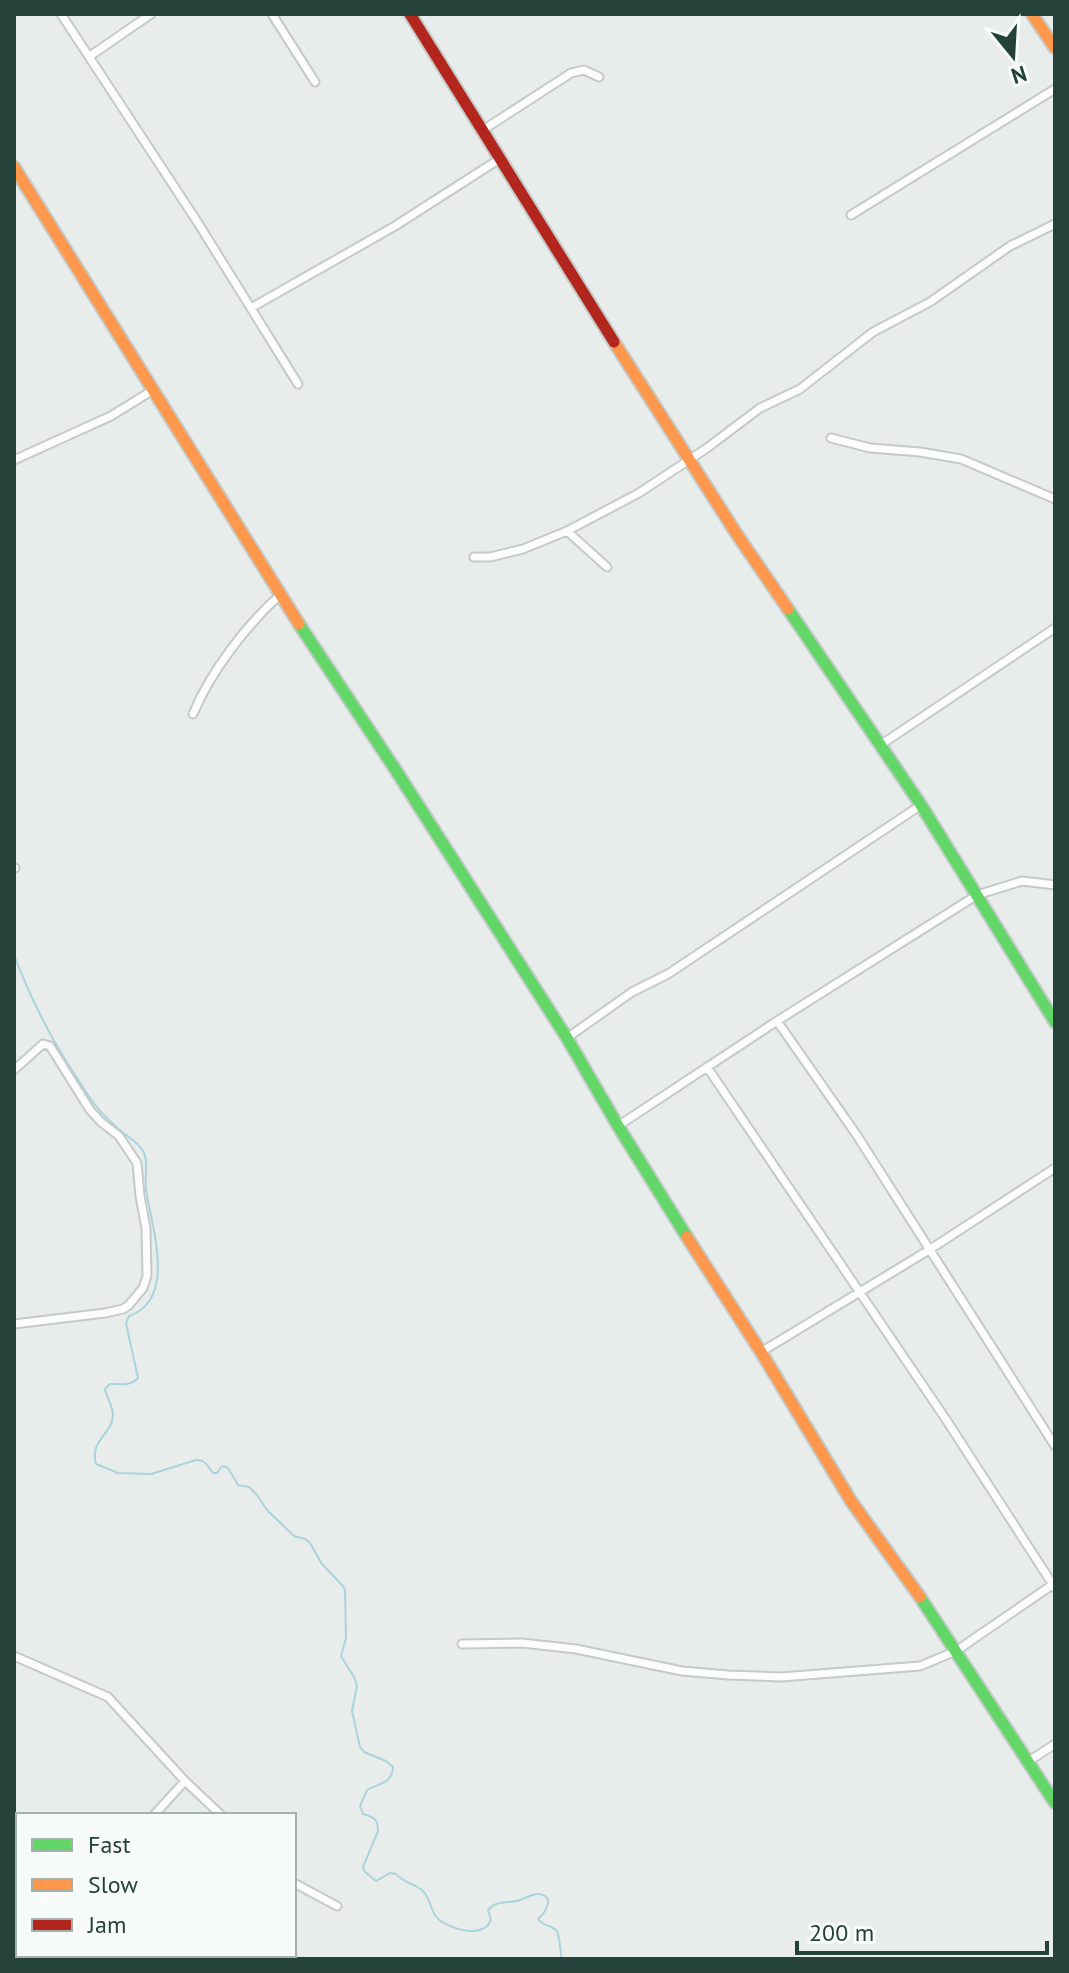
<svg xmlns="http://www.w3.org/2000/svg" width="1069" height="1973" font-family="'PT Sans',sans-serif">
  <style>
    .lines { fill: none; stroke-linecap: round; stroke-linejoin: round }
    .stream { stroke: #a9d4db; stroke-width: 2 }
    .street-casing { stroke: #c5cac8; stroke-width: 11 }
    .fast-casing { stroke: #c3cbc8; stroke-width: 15 }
    .slow-casing { stroke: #c3cbc8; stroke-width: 15 }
    .jam-casing { stroke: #c3cbc8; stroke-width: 15 }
    .street { stroke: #fcfcfc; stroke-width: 7 }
    .fast { stroke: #63d668; stroke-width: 11 }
    .slow { stroke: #ff974d; stroke-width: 11 }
    .jam { stroke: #b3261e; stroke-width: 11 }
  </style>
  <rect width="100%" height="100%" fill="#e8edeb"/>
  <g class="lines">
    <path class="stream" d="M14 955C31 999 49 1036 75 1075 82 1085 88 1096 96 1106 103 1115 113 1124 122 1132 130 1138 139 1143 144 1153 149 1164 144 1176 146 1189 151 1226 178 1299 129 1316L126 1323 138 1378C131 1386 120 1384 110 1384L105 1389C107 1398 113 1407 113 1415 113 1434 89 1440 96 1464L118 1473 151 1474 196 1460C207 1460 207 1466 213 1473H217L221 1467 224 1466 228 1468 238 1485 249 1487 257 1495 267 1510 294 1536 305 1539 310 1543 322 1564 343 1586 345 1590 346 1638 341 1656 354 1677 357 1686 352 1711 360 1747 364 1752 386 1761 393 1767C392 1784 379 1783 367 1790L360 1806 363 1814C374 1817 378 1819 378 1831L363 1867 364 1871 376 1881 390 1873 396 1874C403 1883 415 1883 423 1891 429 1897 430 1907 435 1915 442 1926 470 1935 482 1929 488 1927 488 1925 491 1920L488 1910C490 1908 492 1906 494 1905 502 1901 512 1903 520 1900 526 1898 533 1893 539 1894 556 1896 545 1913 538 1919 545 1928 550 1924 556 1930 560 1933 560 1952 562 1959"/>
    <g class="street-casing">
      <path id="street" d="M61 14 198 223 298 384
        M272 14 315 82
        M90 56 151 14
        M483 130 571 73 584 70 599 77
        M851 215 1055 89
        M251 308 395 226 501 158
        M831 438 870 448 920 452 961 459 1055 499
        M14 460 111 416 153 390
        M567 531 607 567
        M474 557H490L523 549 567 531 639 493 707 448 760 408 800 389 873 332 930 302 1010 246 1055 224
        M193 714C210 673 246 625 280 595
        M879 746 1055 628
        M14 868H15
        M777 1021 856 1134 1055 1446
        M567 1038 632 992 668 974 921 805
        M707 1067 947 1421 1055 1588
        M14 1070 43 1044 50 1046 90 1110 101 1122 119 1136 137 1163 140 1196 146 1228 147 1276 143 1288 129 1305 123 1309 105 1313 14 1324
        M618 1126 777 1021 977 895 1022 881 1055 885
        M761 1352 929 1250 1055 1168
        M462 1644 522 1643 576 1649 682 1671 728 1675 781 1677 920 1666 956 1651 1055 1583
        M14 1656 108 1697 185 1781 221 1815
        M1029 1761 1055 1744
        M154 1815 185 1781
        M294 1883 337 1906
        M158 1959 163 1955"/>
    </g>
    <g class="fast-casing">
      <path id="fast" d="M788 609 921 805 1055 1022
        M299 624 397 772 567 1038 618 1126 687 1237
        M920 1597 1055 1803"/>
    </g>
    <g class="slow-casing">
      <path id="slow" d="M1032 14 1055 48
        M14 167 299 624
        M614 342 738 536 788 609
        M687 1237 761 1352 851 1501 920 1597"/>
    </g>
    <g class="jam-casing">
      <path id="jam" d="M410 14 614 342"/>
    </g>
    <use href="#street" class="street"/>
    <use href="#fast" class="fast"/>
    <use href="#slow" class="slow"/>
    <use href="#jam" class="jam"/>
  </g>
  <rect width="1069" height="1973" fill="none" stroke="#24423a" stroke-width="32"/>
  <rect x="16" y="1813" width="280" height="144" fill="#f7fbf9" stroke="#a3b1ad" stroke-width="2"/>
  <rect x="32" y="1839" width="40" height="12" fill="#63d668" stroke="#a3b1ad" stroke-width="2"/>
  <text x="88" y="1853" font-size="24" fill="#24423a">Fast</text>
  <rect x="32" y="1879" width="40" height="12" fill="#ff974d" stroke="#a3b1ad" stroke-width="2"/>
  <text x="88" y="1893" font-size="24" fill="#24423a">Slow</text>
  <rect x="32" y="1919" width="40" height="12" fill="#b3261e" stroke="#a3b1ad" stroke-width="2"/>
  <text x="88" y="1933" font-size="24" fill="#24423a">Jam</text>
  <g transform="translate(1013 56) rotate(162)" stroke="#f7fbf9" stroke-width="6" paint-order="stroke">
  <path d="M0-6L14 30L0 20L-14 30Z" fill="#24423a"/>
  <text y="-12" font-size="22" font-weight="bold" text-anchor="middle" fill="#24423a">N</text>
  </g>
  <path d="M797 1941v12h250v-12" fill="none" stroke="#24423a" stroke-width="4"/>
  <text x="809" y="1941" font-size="24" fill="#24423a" stroke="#f7fbf9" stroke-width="6" paint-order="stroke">200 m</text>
</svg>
